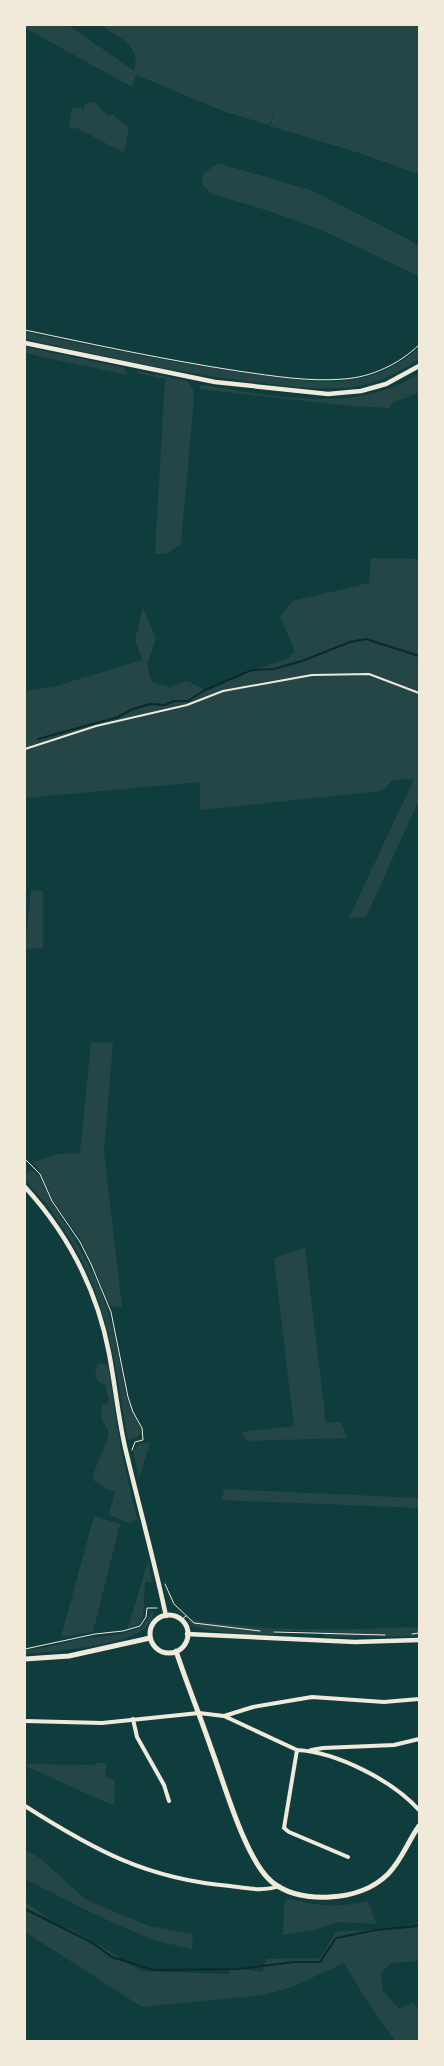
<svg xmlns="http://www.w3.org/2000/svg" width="444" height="2066" font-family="'Archivo Narrow',sans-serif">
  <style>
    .green { fill: #244646 }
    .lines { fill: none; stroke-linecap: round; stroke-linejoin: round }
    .stream { stroke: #0a2a2b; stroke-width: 2 }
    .path { stroke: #f1e9da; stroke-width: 1 }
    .service { stroke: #f1e9da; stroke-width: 2 }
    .minor { stroke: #f1e9da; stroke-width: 4 }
    .tertiary { stroke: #f1e9da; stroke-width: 4.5 }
    .secondary { stroke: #f1e9da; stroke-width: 5 }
  </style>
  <rect width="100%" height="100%" fill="#0f3d3e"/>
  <path class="green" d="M25 25H68L134 71C142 45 119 38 101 25H419V174L353 151 270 126 277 103 269 125 226 112 136 75 132 87 25 28Z
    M95 102 107 115H113L129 127 124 153 79 129 69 127 72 108 80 107 83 111 85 104Z
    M218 163 313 191 406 238 419 247V276L319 229 269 211 212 194 201 183 204 173Z
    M25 332C103 348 181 365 260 375 295 380 333 386 366 377 386 372 404 360 419 348V359C401 371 382 382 360 386 322 392 284 386 246 381 172 372 98 355 25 339Z
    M25 347 124 368 127 375 25 353Z
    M139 371 187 381 193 389 194 398 181 543 169 553 155 554 165 379 137 373Z
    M419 373V393L393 402 390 408 350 406 199 389 202 385C272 395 357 416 419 373Z
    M371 558 419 559V800L366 917 349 918 414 779 393 780 382 791 200 810V782L25 798V691L53 687 142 660 135 640 143 607 156 638 147 666 152 682 169 687 187 681 205 690 252 670 288 659 295 651 280 617 293 601 369 583Z
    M31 890 43 891V948L25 949Z
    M91 1042 113 1043 104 1152 122 1306 115 1307 110 1305 81 1240 53 1200 39 1170 33 1162 58 1154 80 1153Z
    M29 1171H35C43 1180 47 1194 53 1204 75 1239 96 1273 108 1312 117 1340 120 1370 127 1398 130 1410 139 1421 141 1433L136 1438 128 1440C117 1377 111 1321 83 1263 73 1242 59 1222 45 1202 38 1194 27 1186 25 1175Z
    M305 1248 326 1423 341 1422 347 1438 247 1441 242 1432 294 1426 274 1258Z
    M98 1363 108 1365 120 1445 137 1519 130 1523 109 1515 115 1491 108 1490 93 1480V1475L109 1435 108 1429 101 1419 102 1405 108 1403 109 1399 105 1385 98 1381 95 1374Z
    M150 1442 139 1479 133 1450 139 1444Z
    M224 1489 419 1498V1508L222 1500Z
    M94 1516 120 1524 93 1632 61 1637Z
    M148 1561 152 1582H145L143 1618 139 1624 128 1628Z
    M152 1611 154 1612C153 1618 149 1625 144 1629 124 1645 52 1652 25 1654V1650L43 1648 80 1639 122 1634 142 1627Z
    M193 1619C208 1624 223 1624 238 1625 298 1632 359 1629 419 1627V1636L331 1637 324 1636 322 1632 274 1630 273 1635C255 1634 200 1634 188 1622Z
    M98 1763H106L105 1776 115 1781 114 1806 26 1766 27 1764 93 1765Z
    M25 1850 40 1858 85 1899 149 1926 193 1934 192 1949 153 1940 94 1914 25 1879Z
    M287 1898C314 1906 339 1908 368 1901L376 1924 338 1922 314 1930 283 1935 284 1904Z
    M25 1902 56 1923 77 1932 142 1971 228 1974 233 1967 262 1972 267 1959 320 1958 336 1932 419 1926V1961L391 1963 381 1973 383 1991 399 2009 413 2002 419 2009V2041H395L369 2004 344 1963 292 1987 264 1995 142 2007 25 1932Z"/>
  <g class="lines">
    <path class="stream" d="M38 739 118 717 133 709 150 704 165 705 174 701H188L205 690 252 670 274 669 302 661 350 642 366 639 419 656
      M25 1909 91 1942 112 1957 153 1970 239 1969 294 1962H320L336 1938 376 1930 419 1926"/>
    <path class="path" d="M25 330C96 345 166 360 238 371 273 376 309 382 344 379 372 377 399 364 419 345
      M25 1159 40 1174 52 1201 80 1242 91 1264 111 1312 128 1397 133 1412 142 1428 143 1440 135 1442 132 1450
      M165 1584 174 1604 194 1623 260 1631
      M181 1620 186 1616
      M274 1632 385 1635
      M412 1634 419 1633
      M25 1649 95 1634 123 1631 140 1626 146 1617 147 1608H157"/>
    <path class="service" d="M25 749 96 726 187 705 223 691 312 675 369 674 419 693"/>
    <path class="minor" d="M224 1716 297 1750C337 1752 393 1781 419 1810
      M133 1719 137 1737 164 1785 169 1801
      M25 1721 102 1723 199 1713 224 1716 253 1707 312 1697 384 1702 419 1699
      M297 1750 284 1828 289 1832 348 1857
      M311 1750 323 1748 394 1745 419 1739
      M25 1806C94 1850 147 1879 230 1886 246 1888 263 1892 279 1886"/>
    <path class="tertiary" d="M25 343 215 382 328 394 361 391 386 384 419 366
      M25 1187C68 1234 97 1290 109 1353 115 1384 118 1416 125 1447 138 1503 154 1559 166 1616
      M187 1634 355 1642 419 1640"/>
    <path class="secondary" d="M150 1634a19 19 0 1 1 38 0a19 19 0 1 1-38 0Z
      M176 1651C187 1684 200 1716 211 1748 224 1782 245 1860 272 1882 288 1895 310 1898 330 1897 351 1896 373 1889 388 1874 402 1860 408 1841 419 1826
      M25 1659 69 1656 150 1638"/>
  </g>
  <rect width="444" height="2066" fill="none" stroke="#f1e9da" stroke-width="52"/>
</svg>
